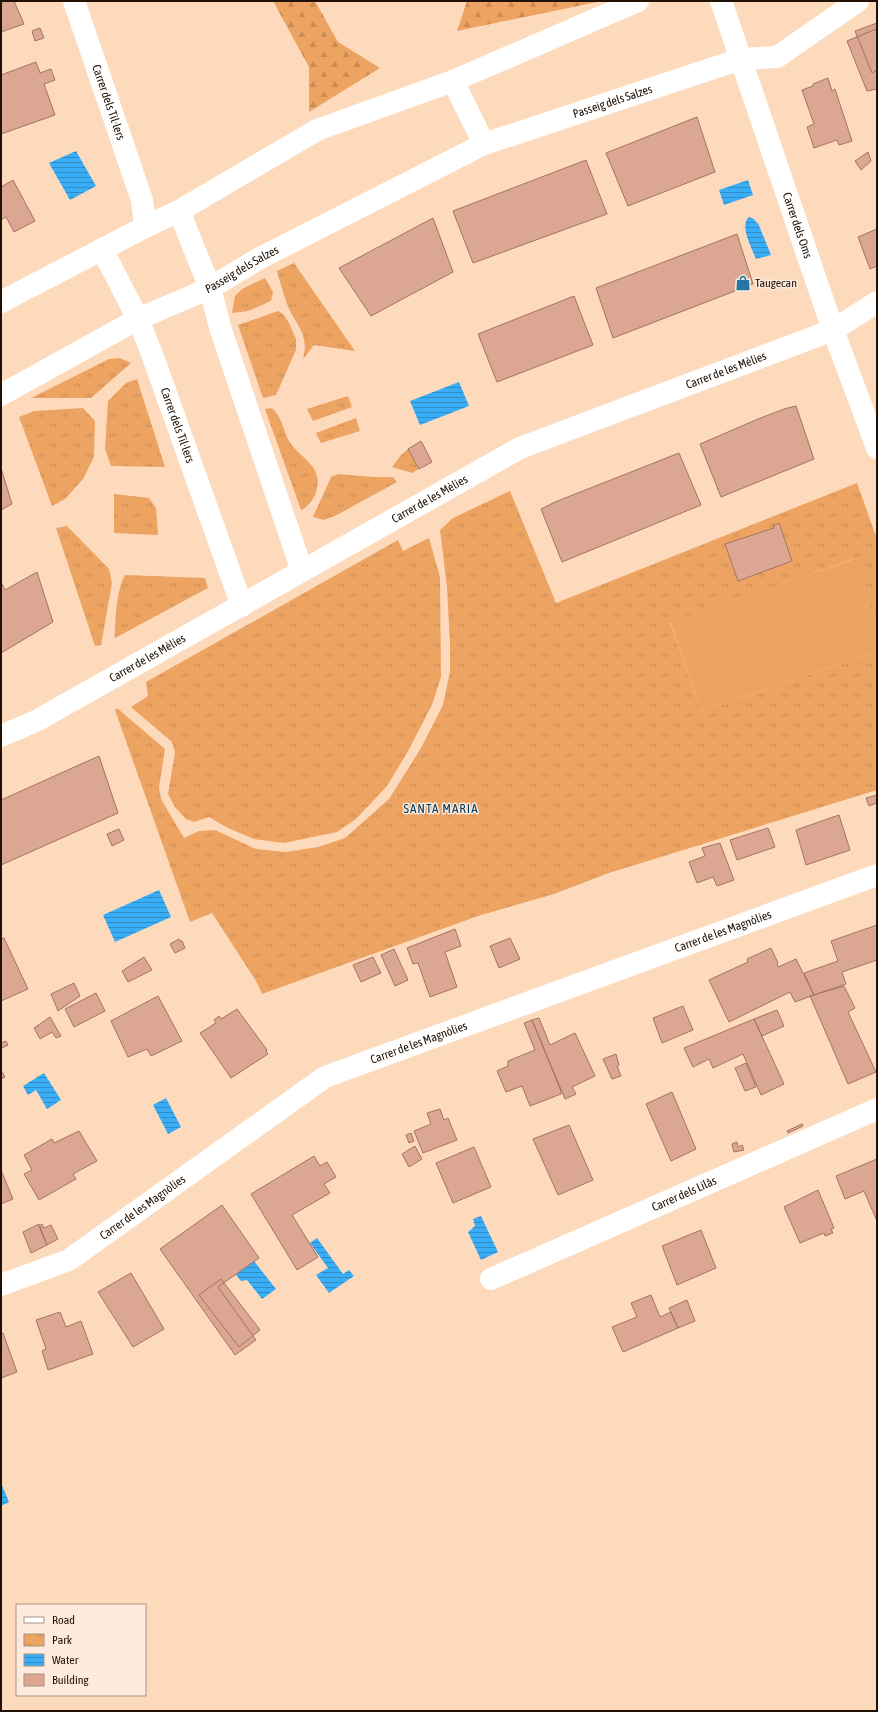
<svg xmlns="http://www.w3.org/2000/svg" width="878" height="1712" font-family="'Asap Condensed',sans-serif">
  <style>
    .grass { fill: #eda361 }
    .forest { fill: url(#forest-firs) }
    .park { fill: url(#park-tufts) }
    .water { fill: url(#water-rules) }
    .building { fill: #dba692; stroke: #a57360 }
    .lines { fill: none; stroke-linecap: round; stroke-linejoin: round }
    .minor { stroke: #fff; stroke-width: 22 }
    .labels { text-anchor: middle; stroke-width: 3; stroke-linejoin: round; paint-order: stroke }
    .street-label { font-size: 12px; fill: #201104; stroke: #feebdd }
    .poi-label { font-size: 12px; fill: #201104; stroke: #feebdd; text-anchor: start }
    .neighbourhood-label { font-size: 13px; letter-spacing: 1px; fill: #023e60; stroke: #feebdd }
  </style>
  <defs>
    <pattern id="forest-firs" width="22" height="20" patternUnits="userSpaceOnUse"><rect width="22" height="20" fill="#eda361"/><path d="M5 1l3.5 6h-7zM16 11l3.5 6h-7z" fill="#cb8b53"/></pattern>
    <pattern id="park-tufts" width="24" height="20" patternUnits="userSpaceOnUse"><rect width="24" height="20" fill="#eda361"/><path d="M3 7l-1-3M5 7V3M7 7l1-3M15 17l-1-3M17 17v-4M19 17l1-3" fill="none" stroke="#cb8b53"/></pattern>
    <pattern id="water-rules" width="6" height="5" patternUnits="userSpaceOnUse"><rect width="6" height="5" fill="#39aef6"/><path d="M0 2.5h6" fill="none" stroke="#308cc5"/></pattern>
  </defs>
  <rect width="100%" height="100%" fill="#fedabd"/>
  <path class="grass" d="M855 559 877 625V652L701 711 670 621Z"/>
  <path class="forest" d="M273 1H315L338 42 380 68 309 112V67Z
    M467 1H602L457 31Z"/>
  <path class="park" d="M294 263 355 351 314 345 303 359C310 333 295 325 287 304 283 293 280 282 277 271Z
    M265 278 273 292 271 301 248 311 232 313 235 296 242 289Z
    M278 311 283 314 288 321 296 339V350L276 395 263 398 238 325Z
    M120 358 131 363 91 398H31L109 359Z
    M137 379 165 467 111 466 105 449 108 401 126 383Z
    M348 396 352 407 313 421 307 409Z
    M83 408 95 421 94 457 83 479 65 499 52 506 19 417 34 411Z
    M272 408C282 417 283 430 289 441 301 460 324 465 316 492 314 499 308 507 301 510L265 409Z
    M356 418 360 431 321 443 316 433Z
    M408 449 419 469 412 473 392 467 401 455Z
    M338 474 373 477H393L397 482 337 515 324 520 313 517 331 477Z
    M857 483 877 539V625L854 559 670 622 701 711 877 652V790L609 873 554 894 478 916 262 994 256 981 212 913 190 922 115 710 117 708 165 749 159 787 161 799 184 838 199 831 215 830 256 849 286 852 318 847 345 838 389 799 421 748 443 705 450 671V644L447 587 440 530 453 518 510 491 556 603Z
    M114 494 149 498 156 508 158 535 114 533Z
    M67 526 109 569 112 583 101 645 95 646 56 528Z
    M429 538 440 577 441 677 432 705 407 753 387 786 356 819 337 832 284 843 254 839 228 828 209 817 194 822 186 819 175 807 168 794 175 752 172 742 131 707 148 696 146 682 398 540 403 551Z
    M125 575 205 578 208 588 115 638C115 620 116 592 125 575Z"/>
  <path class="water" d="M76 151 96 186 70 200 49 163Z
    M748 180 753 195 724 205 719 190Z
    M749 217 754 219 757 223H758L771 255 756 259C752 248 739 226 749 217Z
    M459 382 469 406 420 425 410 401Z
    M159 890 171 917 115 942 103 915Z
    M44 1073 61 1100 47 1109 36 1090 28 1095 23 1086Z
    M166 1098 181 1127 168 1134 153 1105Z
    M481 1216 498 1252 481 1260 468 1232 475 1226 473 1219Z
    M317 1238 343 1274 349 1270 354 1276 329 1293 316 1275 328 1268 310 1243Z
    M250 1256 276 1289 262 1299 247 1280 241 1281 233 1271Z
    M1 1483 9 1502 1 1506Z"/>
  <path class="building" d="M1 1H14L24 24 1 32Z
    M877 23V70L872 73 855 31Z
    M40 28 44 38 35 41 32 31Z
    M876 29 877 34V89L867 91 847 41Z
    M36 62 40 73 51 69 55 80 44 84 55 115 1 134V75Z
    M828 78 832 91 835 89 852 141 839 145 837 140 814 148 807 127 814 124 802 90 813 86V84Z
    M697 117 715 172 628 206 606 153Z
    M868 152 871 161 861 170 855 161Z
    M586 160 607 214 473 263 453 211Z
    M13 180 35 221 14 232 6 217 1 220V187Z
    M433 218 453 272 371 316 339 268Z
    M877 229V266L870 269 858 237Z
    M737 234 753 284 613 338 596 288Z
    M574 296 593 345 497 382 478 334Z
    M796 406 814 459 721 497 700 444 758 419 784 409Z
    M421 441 432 462 419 469 408 449Z
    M679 453 701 505 562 562 541 509 555 502Z
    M1 468 12 504 1 510Z
    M779 523 792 561 738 581 725 544 774 528 773 526Z
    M37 572 53 622 1 653V582L5 590Z
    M99 756 118 813 1 865V800Z
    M877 795V803L869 806 866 798Z
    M839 815 850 850 806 865 796 830Z
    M768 828 775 847 737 860 730 840Z
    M119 829 124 840 112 846 107 834Z
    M720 843 734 880 717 886 713 877 697 883 689 862 705 856 702 848Z
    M877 925V960L842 972 846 984 814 995 804 973 838 961 831 941Z
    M455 929 461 946 445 952 457 987 430 997 418 963 413 964 407 948Z
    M4 938 28 989 1 1001V939Z
    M510 938 520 959 499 968 490 946Z
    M179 939 180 941H182L185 948 175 953 170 944Z
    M771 948 778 963 777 964 778 967 796 959 814 995 795 1002 790 992 729 1022 709 980 748 962 747 959Z
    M394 949 408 980 395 986 381 955Z
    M144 957 152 970 128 982 122 971Z
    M373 957 381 973 361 982 353 965Z
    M74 983 80 996 58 1011 51 994Z
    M844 986 855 1008 848 1012 876 1072 848 1084 810 996Z
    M96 993 105 1011 74 1027 65 1009Z
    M158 996 182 1041 151 1056 147 1049 128 1057 111 1021Z
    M683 1006 693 1030 662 1043 653 1018Z
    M237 1009 267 1050 266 1051 268 1054 231 1078 200 1033 216 1023 214 1020 219 1016 221 1019Z
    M777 1010 784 1026 762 1036 754 1019Z
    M50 1017 61 1036 56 1038 52 1032 40 1039 34 1028Z
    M539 1018 550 1045 575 1033 595 1076 572 1087 576 1094 565 1099 532 1020Z
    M754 1019 784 1084 761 1095 743 1054 713 1068 709 1059 693 1067 684 1048Z
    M532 1020 561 1091V1094L530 1106 522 1086 506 1092 497 1071 508 1066V1061L535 1050 524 1023Z
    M6 1041 8 1045 2 1048 1 1043Z
    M616 1054 619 1065 617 1066 621 1076 612 1079 603 1059Z
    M746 1063 756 1087 745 1091 735 1068Z
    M1 1070 5 1077 1 1079Z
    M672 1092 696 1149 671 1161 646 1104Z
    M440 1109 444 1120 448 1118 457 1140 423 1153 414 1131 431 1124 427 1113Z
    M802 1124 803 1126 788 1133 787 1131Z
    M569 1125 593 1180 558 1195 533 1139Z
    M79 1131 97 1161 73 1174 76 1179 39 1200 24 1174 32 1170 24 1155 52 1139 54 1143Z
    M411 1133 414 1141 409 1143 406 1135Z
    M737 1142 738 1147 742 1145 744 1150 734 1152 732 1144Z
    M415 1146 422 1159 409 1167 402 1154Z
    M474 1147 491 1187 453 1203 436 1163Z
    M314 1156 320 1166 327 1162 336 1177 324 1184 330 1193 292 1215 318 1257 297 1270 251 1194Z
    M877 1159V1221L864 1191 845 1199 836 1176Z
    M1 1170 13 1199 1 1204Z
    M818 1190 834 1228 831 1229 833 1233 825 1236 824 1233 800 1243 784 1207Z
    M222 1205 259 1258 218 1287 256 1340 235 1355 160 1249Z
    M39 1224 47 1245 31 1253 23 1232Z
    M42 1224 44 1228 51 1225 58 1239 47 1245 39 1226Z
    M701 1230 716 1268 677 1285 662 1246Z
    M131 1273 164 1329 133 1347 98 1292Z
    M221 1279 260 1330 239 1347 199 1295Z
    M651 1295 660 1317 671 1312 678 1328 623 1352 612 1327 637 1317 631 1303Z
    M687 1300 695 1321 678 1328 669 1308Z
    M60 1312 66 1327 81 1321 93 1354 48 1370 42 1351 46 1349 36 1320Z
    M3 1333 17 1372 1 1378V1334Z"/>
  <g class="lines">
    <g class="minor">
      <path id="s1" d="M74 1 142 200 145 227"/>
      <path id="s2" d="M721 1 833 330 877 448"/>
      <path d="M453 81 484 144"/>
      <path d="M179 211 210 288 220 327 302 571"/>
      <path id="s3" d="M102 249 138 319 152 354 242 606"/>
      <path d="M1 302 145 227 179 211 317 130 453 81 638 1"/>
      <path id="s4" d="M1 395 138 319 210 288 260 258 484 144 741 59 777 57 858 1"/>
      <path id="s5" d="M1 736 36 721 520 448 833 330 877 302"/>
      <path id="s6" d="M491 1279 877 1109"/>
      <path id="s7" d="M1 1285 69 1260 325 1077 877 875"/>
    </g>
  </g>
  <defs>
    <g id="shop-bare" transform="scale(1.2)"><path d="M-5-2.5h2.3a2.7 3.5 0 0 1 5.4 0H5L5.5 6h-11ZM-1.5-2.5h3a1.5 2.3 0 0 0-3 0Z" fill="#2575a6" stroke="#feebdd" stroke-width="2.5" paint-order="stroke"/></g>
  </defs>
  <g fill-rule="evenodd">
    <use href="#shop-bare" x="743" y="283"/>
  </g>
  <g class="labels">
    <g class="street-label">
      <text dy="4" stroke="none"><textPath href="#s1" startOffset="107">Carrer dels Til·lers</textPath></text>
      <text dy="4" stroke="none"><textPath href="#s4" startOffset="680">Passeig dels Salzes</textPath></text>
      <text dy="4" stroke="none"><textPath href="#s2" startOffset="237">Carrer dels Oms</textPath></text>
      <text dy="4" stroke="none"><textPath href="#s4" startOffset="272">Passeig dels Salzes</textPath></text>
      <text dy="4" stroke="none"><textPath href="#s5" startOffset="814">Carrer de les Mèlies</textPath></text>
      <text dy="4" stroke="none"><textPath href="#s3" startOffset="192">Carrer dels Til·lers</textPath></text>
      <text dy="4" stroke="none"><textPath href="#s5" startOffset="490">Carrer de les Mèlies</textPath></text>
      <text dy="4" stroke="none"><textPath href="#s5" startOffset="166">Carrer de les Mèlies</textPath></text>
      <text dy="4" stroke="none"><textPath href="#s7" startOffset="811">Carrer de les Magnòlies</textPath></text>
      <text dy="4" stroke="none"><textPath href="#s7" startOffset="487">Carrer de les Magnòlies</textPath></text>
      <text dy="4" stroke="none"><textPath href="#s6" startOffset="211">Carrer dels Lilàs</textPath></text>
      <text dy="4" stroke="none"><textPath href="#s7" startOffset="163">Carrer de les Magnòlies</textPath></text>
    </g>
    <g class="poi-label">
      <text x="755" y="287">Taugecan</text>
    </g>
    <g class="neighbourhood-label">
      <text x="441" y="813">SANTA MARIA</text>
    </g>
  </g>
  <rect width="878" height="1712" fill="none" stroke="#201104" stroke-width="4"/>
  <rect x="16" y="1604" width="130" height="92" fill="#feebdd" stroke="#a59486"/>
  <rect x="24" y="1617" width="20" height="6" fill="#ffffff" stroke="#a59486"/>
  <text x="52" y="1624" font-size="12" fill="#201104">Road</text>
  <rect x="24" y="1634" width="20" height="12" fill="url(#park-tufts)" stroke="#a59486"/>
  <text x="52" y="1644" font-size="12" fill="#201104">Park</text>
  <rect x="24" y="1654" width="20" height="12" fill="url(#water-rules)" stroke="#a59486"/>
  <text x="52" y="1664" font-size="12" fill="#201104">Water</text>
  <rect x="24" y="1674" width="20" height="12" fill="#dba692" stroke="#a59486"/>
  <text x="52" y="1684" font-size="12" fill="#201104">Building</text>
</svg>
